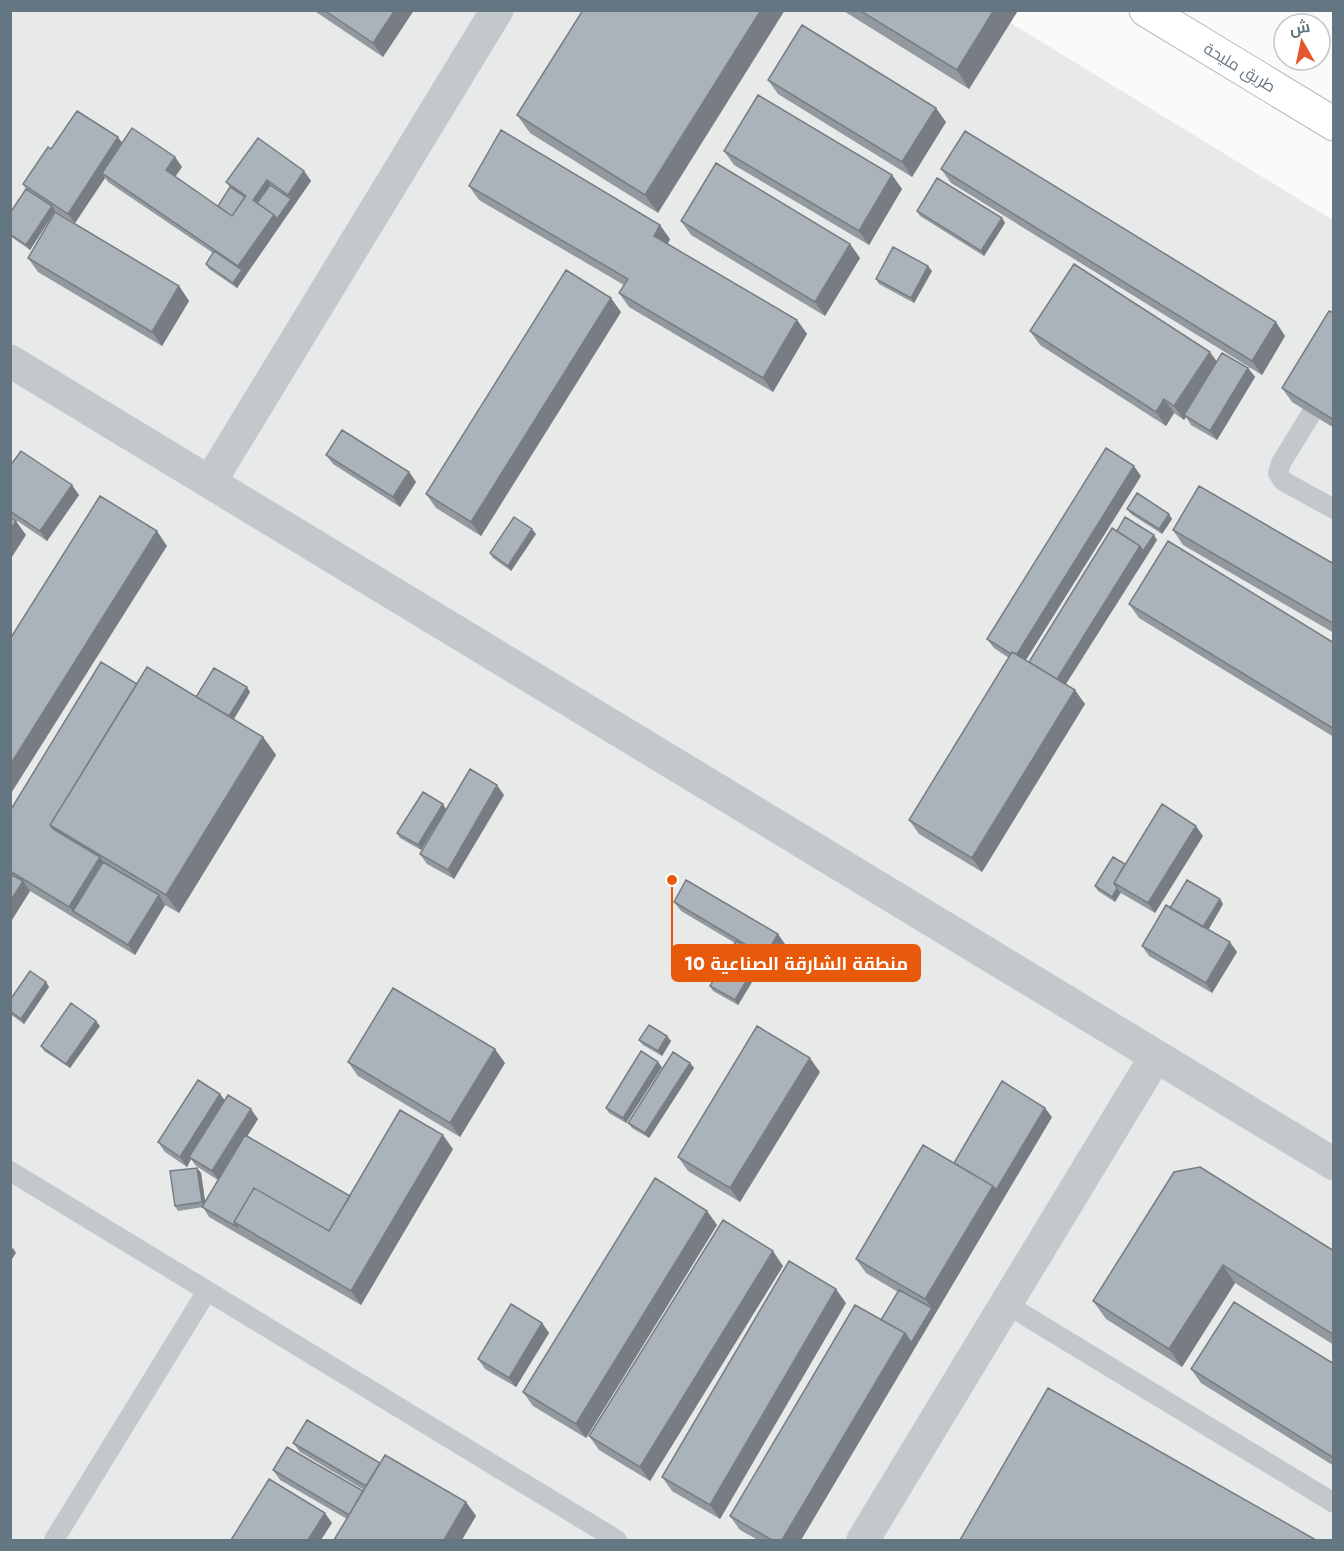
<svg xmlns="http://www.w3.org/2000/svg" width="1344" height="1551" font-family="Jost,Cairo,sans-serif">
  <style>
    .built { fill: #e8e9e9 }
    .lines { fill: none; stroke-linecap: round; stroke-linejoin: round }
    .primary-casing { stroke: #b5babe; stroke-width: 35 }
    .service { stroke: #c3c8cc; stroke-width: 20 }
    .minor { stroke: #c3c8cc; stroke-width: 33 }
    .primary { stroke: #fff; stroke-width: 33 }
    .wall { fill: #929a9f }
    .shaded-wall { fill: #777d82 }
    .building { fill: #aab3b9; stroke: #777d82; stroke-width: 1.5 }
    .labels { text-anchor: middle; stroke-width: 6; stroke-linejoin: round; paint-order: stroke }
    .street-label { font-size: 16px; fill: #657683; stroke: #fff }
    .leader { fill: none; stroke: #e8590c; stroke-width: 2 }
    .callout-dot { fill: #e8590c; stroke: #fff; stroke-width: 2 }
    .callout { fill: #e8590c; stroke: #e8590c; stroke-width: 2 }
    .callout-label { font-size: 18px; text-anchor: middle; font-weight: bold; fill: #fff }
  </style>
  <rect width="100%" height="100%" fill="#fafaf8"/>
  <path class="built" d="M11 11H991L1333 220V1540H11Z"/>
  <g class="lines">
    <g class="primary-casing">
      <path id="primary" d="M1146 10 1334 124"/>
    </g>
    <path class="service" d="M1311 414 1281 463 1278 473 1283 481 1334 509
      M10 1171 617 1540
      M1006 1304 1334 1503
      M54 1540 207 1291"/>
    <path class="minor" d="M10 361 1334 1164
      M210 482 497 10
      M863 1540 1156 1056"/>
    <use href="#primary" class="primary"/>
  </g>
  <path class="wall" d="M313 10H414L383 57Z
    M583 10 658 213 530 133 517 115Z
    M842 10H1016L1017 12 969 89Z
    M768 80 946 122 912 177 778 94Z
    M122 143 175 157 182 167 175 176 218 206 230 187 226 182 304 171 311 181 237 288 209 269 206 264 213 253 108 182 105 178 75 223 55 211 30 250 10 236V213L26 189 23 184 51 149Z
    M724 151 892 175 902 189 869 245 734 165Z
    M941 169 1285 336 1262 375 951 183Z
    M469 186 670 239 668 244 797 320 807 334 773 392 629 307 619 293 624 285 479 200Z
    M917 211 1002 218 1005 223 984 256 920 216Z
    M681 221 850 244 860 258 825 316 691 235Z
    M28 258 179 286 189 301 162 346 38 272Z
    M932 271 914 303 879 284 876 279Z
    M621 312 481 536 436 508 426 494Z
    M1334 313V428L1292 402 1282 388Z
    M1030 331 1216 361 1248 368 1255 377 1217 440 1191 425 1186 417 1184 420 1174 413 1166 426 1040 345Z
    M326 455 409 472 416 482 400 507 333 464Z
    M10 466 79 495 47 541 10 516Z
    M1141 476 1026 660 1029 662 1117 531 1157 540 1066 684 1085 704 982 872 919 834 909 820 1009 658 994 648 987 639Z
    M1127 509 1172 519 1162 534 1131 514Z
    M1173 530 1334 564V633L1183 545Z
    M536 534 511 571 493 558 490 553Z
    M1129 604 1334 643V737L1139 618Z
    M137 684 196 697 250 692 234 719 263 737 276 755 179 913 165 905 135 955 30 891 10 923V811Z
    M504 795 454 879 427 864 420 854 444 813 421 850 400 838 397 833 446 809Z
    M1203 836 1155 913 1121 893 1115 902 1098 891 1095 886 1125 864Z
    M1220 899 1223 904 1208 930 1237 952 1212 993 1149 956 1142 946 1170 908Z
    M674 902 785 944 772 965 764 961 738 1005 713 991 710 986 735 943 681 911Z
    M46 982 49 987 24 1024 10 1014V1000Z
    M100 1026 70 1068 44 1051 41 1046Z
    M667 1036 671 1041 662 1056 643 1045 639 1040Z
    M348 1062 505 1063 460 1137 358 1076Z
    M690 1063 694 1068 649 1138 632 1128 628 1123Z
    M662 1067 626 1123 609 1113 606 1108Z
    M820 1072 740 1202 688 1171 678 1157Z
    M225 1100 258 1119 247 1136 350 1196 453 1149 361 1305 209 1217 203 1207 178 1211 175 1206 197 1168 201 1173 205 1202 218 1180 196 1166 191 1159 187 1167 165 1152 158 1142Z
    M1052 1117 801 1540H758L740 1530 730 1516 881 1320 898 1292 866 1273 856 1259 954 1163Z
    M1174 1172 1334 1251V1345L1235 1283 1182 1367 1106 1319 1093 1301Z
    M707 1211 717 1225 586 1438 533 1406 523 1392Z
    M783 1266 650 1481 599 1450 589 1436Z
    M846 1303 720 1519 672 1491 662 1477Z
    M542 1323 549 1333 516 1387 485 1369 478 1359Z
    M1334 1364V1466L1201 1383 1191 1369Z
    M293 1443 380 1463 466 1502 476 1516 347 1519 280 1480 273 1470 363 1491 364 1490 300 1452Z"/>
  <path class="shaded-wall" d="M395 10H414L383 57 373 43Z
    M761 10H785L658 213 645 195Z
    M994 10H1016L1017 12 969 89 957 70Z
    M936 108 946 122 912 177 902 162Z
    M118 137 125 147 102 173 105 178 75 223 68 214Z
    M175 157 182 167 173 180 166 170Z
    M304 171 311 181 281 224 277 219 291 199 288 195Z
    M892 175 902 189 869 245 859 231Z
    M267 180 274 190 261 208 253 200Z
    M52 206 55 211 30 250 26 245Z
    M274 215 281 224 237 288 233 283 242 270 238 266Z
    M1002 218 1005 223 984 256 981 251Z
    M660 225 670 239 664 250 654 236Z
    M850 244 860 258 825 316 815 302Z
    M928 266 932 271 914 303 911 298Z
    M179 286 189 301 162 346 152 332Z
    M611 298 621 312 481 536 471 522Z
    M797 320 807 334 773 392 763 378Z
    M1276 322 1285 336 1262 375 1252 361Z
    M1210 352 1220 366 1184 415 1186 417 1184 420 1174 406Z
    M1248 368 1255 377 1217 440 1210 431Z
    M1164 399 1174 413 1166 426 1156 412Z
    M1134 466 1141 476 1022 666 1015 656Z
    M409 472 416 482 400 507 393 497Z
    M72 485 79 495 47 541 40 531Z
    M1169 514 1172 519 1162 534 1159 529Z
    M16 521 26 535 10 560V530Z
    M532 529 536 534 511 571 508 566Z
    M157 531 167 546 10 795V765Z
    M1154 535 1157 540 1062 690 1055 681 1140 546Z
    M247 687 250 692 229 727 225 722Z
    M1075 690 1085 704 982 872 972 858Z
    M263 737 276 755 179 913 166 895Z
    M497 785 504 795 454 879 448 870Z
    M443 804 446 809 421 850 418 845Z
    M1196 826 1203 836 1155 913 1148 903Z
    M100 857 110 872 73 911 69 907Z
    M23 881 30 891 10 923V902Z
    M1117 888 1120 892 1115 902 1112 897Z
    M159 895 165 905 135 955 128 945Z
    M1220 899 1223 904 1206 934 1202 929Z
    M778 934 785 944 772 965 765 956Z
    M1230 942 1237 952 1212 993 1206 983Z
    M761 956 765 961 738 1005 735 1000Z
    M46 982 49 987 24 1024 21 1019Z
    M96 1021 100 1026 70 1068 66 1064Z
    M667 1036 671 1041 662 1056 658 1051Z
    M495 1049 505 1063 460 1137 450 1123Z
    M810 1058 820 1072 740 1202 730 1188Z
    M658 1062 662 1067 626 1123 623 1118Z
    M690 1063 694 1068 649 1138 645 1133Z
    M220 1094 227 1103 189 1157 191 1159 187 1167 180 1157Z
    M1045 1108 1052 1117 801 1540H782L905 1333 932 1308 925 1299 993 1186Z
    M251 1109 258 1119 219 1181 212 1171Z
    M443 1135 453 1149 361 1305 351 1291Z
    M197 1168 201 1173 206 1207 202 1202Z
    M707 1211 717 1225 586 1438 576 1424Z
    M13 1248 16 1253 10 1262V1251Z
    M773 1251 783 1266 650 1481 640 1467Z
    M1223 1265 1235 1283 1182 1367 1169 1349Z
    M836 1289 846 1303 720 1519 710 1505Z
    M542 1323 549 1333 516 1387 509 1378Z
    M466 1502 476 1516 462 1540H444Z
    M325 1513 332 1523 321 1540H308Z"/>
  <path class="building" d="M324 10H395L373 43Z
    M583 10H761L645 195 517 115Z
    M859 10H994L957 70Z
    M802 25 936 108 902 162 768 80Z
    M758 95 892 175 859 231 724 151Z
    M77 111 118 137 68 214 23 184 48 147 51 149Z
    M132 128 175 157 166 170 232 216 246 196 226 182 258 138 304 171 288 195 267 180 253 200 274 215 238 266 102 173Z
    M501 130 660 225 654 236 797 320 763 378 619 293 628 279 469 186Z
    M965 131 1276 322 1252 361 941 169Z
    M716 163 850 244 815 302 681 221Z
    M937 178 1002 218 981 251 917 211Z
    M270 185 291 199 277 219 274 215 257 203Z
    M230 187 245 197 232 216 218 206Z
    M26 189 52 206 26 245 10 234V213Z
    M55 212 179 286 152 332 28 258Z
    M893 247 928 266 911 298 876 279Z
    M214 251 242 270 233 283 206 264Z
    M1074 264 1210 352 1174 406 1164 399 1156 412 1030 331Z
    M566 270 611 298 471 522 426 494Z
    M1329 311 1334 313V420L1282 388Z
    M1222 353 1248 368 1210 431 1184 415Z
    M342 430 409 472 393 497 326 455Z
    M1106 448 1134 466 1017 654 1012 652 1011 654 987 639Z
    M21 451 72 485 40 531 10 511V466Z
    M1199 486 1334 564V624L1173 530Z
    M1137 493 1169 514 1159 529 1127 509Z
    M100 496 157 531 10 765V639Z
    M10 517 16 521 10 530Z
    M514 517 532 529 508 566 490 553Z
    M1125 517 1154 535 1143 551 1140 546 1117 531Z
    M1112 528 1140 546 1057 679 1029 662Z
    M1168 541 1334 643V729L1129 604Z
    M1012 652 1075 690 972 858 909 820Z
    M101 662 137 684 50 825 53 829 100 857 69 907 10 871V811Z
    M147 667 263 737 166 895 50 825Z
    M214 668 247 687 229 716 196 697Z
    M470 769 497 785 448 870 420 854Z
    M423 792 443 804 418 845 397 833Z
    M1162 804 1196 826 1148 903 1114 883Z
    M1113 857 1125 864 1114 883 1117 888 1112 897 1095 886Z
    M103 862 159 895 128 945 73 911Z
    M10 874 23 881 10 902Z
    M686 880 778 934 765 956 674 902Z
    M1187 880 1220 899 1203 927 1170 908Z
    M1166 905 1230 942 1206 983 1142 946Z
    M736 941 761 956 735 1000 710 986Z
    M30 971 46 982 21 1019 10 1011V1000Z
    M393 988 495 1049 450 1123 348 1062Z
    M71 1003 96 1021 66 1064 41 1046Z
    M649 1025 667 1036 658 1051 639 1040Z
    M757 1026 810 1058 730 1188 678 1157Z
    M641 1051 658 1062 623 1118 606 1108Z
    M673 1052 690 1063 645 1133 628 1123Z
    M198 1080 220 1094 180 1157 158 1142Z
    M1002 1081 1045 1108 996 1190 993 1186 954 1163Z
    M228 1095 251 1109 212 1171 189 1157Z
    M400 1110 443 1135 351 1291 234 1222 254 1188 329 1231Z
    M245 1135 350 1196 329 1231 254 1188 234 1222 237 1227 202 1207Z
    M923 1145 993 1186 925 1299 856 1259Z
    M1200 1167 1334 1251V1335L1223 1265 1169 1349 1093 1301 1174 1172Z
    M197 1168 202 1202 175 1206 170 1171Z
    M655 1178 707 1211 576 1424 523 1392Z
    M723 1220 773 1251 640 1467 589 1436Z
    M789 1261 836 1289 710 1505 662 1477Z
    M899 1290 932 1308 911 1343 905 1333 881 1320Z
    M1234 1302 1334 1364V1458L1191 1369Z
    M511 1304 542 1323 509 1378 478 1359Z
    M855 1305 905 1333 782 1540H772L730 1516Z
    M1048 1388 1316 1540H960Z
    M307 1420 380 1463 366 1486 293 1443Z
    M287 1447 363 1491 349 1515 273 1470Z
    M385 1455 466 1502 444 1540H334Z
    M269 1479 325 1513 308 1540H231Z"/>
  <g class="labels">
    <g class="street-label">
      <text transform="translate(1240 67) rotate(31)" y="6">طريق مليحة</text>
    </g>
  </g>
  <path class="leader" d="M672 880L672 963"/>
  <circle class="callout-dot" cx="672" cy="880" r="6"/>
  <rect class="callout" x="672" y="945" width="248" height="36" rx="6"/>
  <g class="callout-label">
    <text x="796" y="970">منطقة الشارقة الصناعية 10</text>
  </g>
  <rect width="1344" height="1551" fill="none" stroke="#657683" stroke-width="24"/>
  <g transform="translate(1302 42) rotate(351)"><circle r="28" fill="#ffffff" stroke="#c1c8cd" stroke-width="1.5"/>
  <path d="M0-4.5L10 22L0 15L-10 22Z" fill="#e4572e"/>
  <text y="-9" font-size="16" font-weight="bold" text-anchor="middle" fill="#657683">ش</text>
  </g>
</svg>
